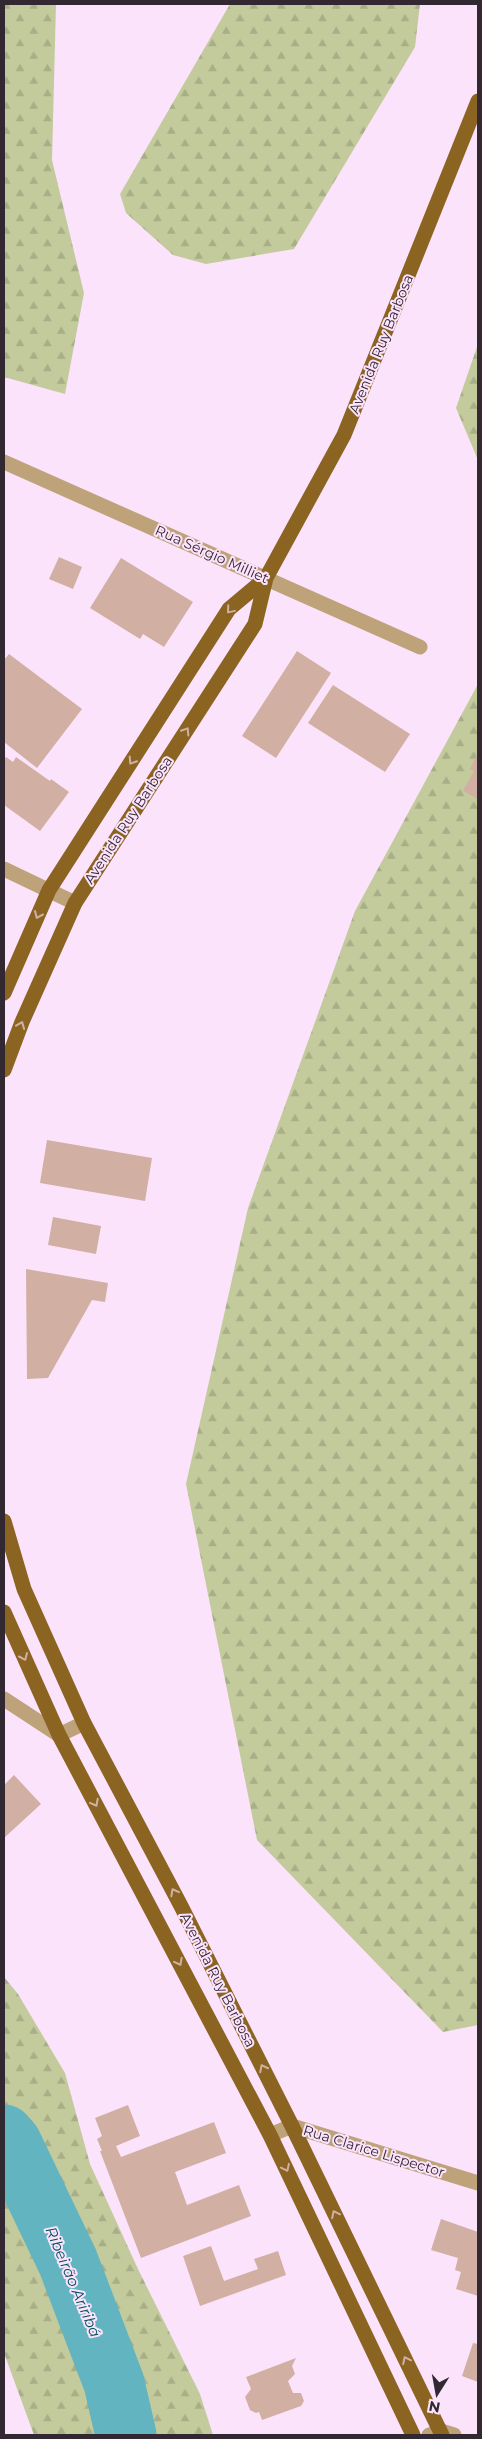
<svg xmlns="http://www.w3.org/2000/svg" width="482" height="2439" font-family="Montserrat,sans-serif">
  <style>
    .forest { fill: url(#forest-firs) }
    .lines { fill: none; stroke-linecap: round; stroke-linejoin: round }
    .river { stroke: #63b4c1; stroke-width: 61 }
    .building { fill: #d1afa3 }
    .minor { stroke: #bea279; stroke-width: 15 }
    .major { stroke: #8c6421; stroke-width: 15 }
    .oneway { stroke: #cfb0a4 }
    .labels { text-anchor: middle; stroke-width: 4; stroke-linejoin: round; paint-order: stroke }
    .street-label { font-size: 14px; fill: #322832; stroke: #fce3fc }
    .water-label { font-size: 15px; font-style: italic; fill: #024f59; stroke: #fce3fc }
  </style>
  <defs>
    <pattern id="forest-firs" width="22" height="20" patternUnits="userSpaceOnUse" patternTransform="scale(1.25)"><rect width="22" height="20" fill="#c3cb9c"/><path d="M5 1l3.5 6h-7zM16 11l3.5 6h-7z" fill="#a8ae87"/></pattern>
  </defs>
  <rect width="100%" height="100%" fill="#fce3fc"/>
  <path class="forest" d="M4 4H56L52 160 84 293 65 394 4 377Z
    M230 4H420L415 47 294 249 206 264 173 255 126 213 120 194Z
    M478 344V460L456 408Z
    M478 684V2025L443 2032 257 1840 186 1484 248 1208 355 911Z
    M4 1977 18 1994 65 2073 90 2164 138 2269 200 2394 213 2435H34L4 2353Z"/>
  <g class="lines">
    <path class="river" d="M4 2135 11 2143 68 2262 114 2383 126 2435"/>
  </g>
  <path class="building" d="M59 557 82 567 73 589 49 579Z
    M121 558 193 602 164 647 143 634 140 639 90 608Z
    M297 651 331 673 276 758 242 736Z
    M9 654 82 709 37 768 4 742V660Z
    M333 685 410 734 385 772 308 723Z
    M478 752V799L463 791 474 771 470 769Z
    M6 757 13 762 16 757 50 781 51 779 69 792 40 831 4 805V760Z
    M47 1140 152 1158 145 1201 40 1183Z
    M53 1217 101 1226 96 1254 48 1245Z
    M26 1269 108 1283 105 1302 92 1300 48 1378 27 1379Z
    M14 1775 41 1804 4 1838V1785Z
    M128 2105 140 2136 116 2146 121 2157 214 2122 226 2153 175 2172 187 2205 239 2185 251 2216 141 2258 100 2151H102L97 2139 102 2136 95 2118Z
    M441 2219 478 2232V2296L456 2289 461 2272 455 2270 458 2258 431 2250Z
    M211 2246 224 2281 258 2269 254 2259 278 2251 286 2275 200 2306 183 2256Z
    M473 2343 478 2344V2382L462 2376Z
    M296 2358 292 2366 295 2374 288 2381 293 2393H301L304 2401 301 2406 262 2420 259 2412 256 2413 250 2410 245 2397 251 2389 246 2377Z"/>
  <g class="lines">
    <path class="minor" d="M4 462 420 647
      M4 869 75 903
      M4 1699 59 1735 84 1723
      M270 2135 292 2126 478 2183
      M429 2435 441 2431 454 2435"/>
    <path class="major" d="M4 993 49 890 229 609 266 578
      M4 1070 22 1022 75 903 255 624 266 578 344 435 478 101
      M4 1521 24 1589 84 1723 181 1906 292 2126 442 2435
      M4 1612 59 1735 270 2135 413 2435"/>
  </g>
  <defs><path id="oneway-chevron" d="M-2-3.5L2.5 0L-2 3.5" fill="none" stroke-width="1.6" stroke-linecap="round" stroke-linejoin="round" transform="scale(1.25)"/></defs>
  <g class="oneway">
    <use href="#oneway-chevron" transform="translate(230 610) rotate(130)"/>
    <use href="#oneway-chevron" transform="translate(186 731) rotate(-57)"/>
    <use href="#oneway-chevron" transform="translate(132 761) rotate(123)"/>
    <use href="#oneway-chevron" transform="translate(38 915) rotate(114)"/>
    <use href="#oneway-chevron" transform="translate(21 1025) rotate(-68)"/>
    <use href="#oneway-chevron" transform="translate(24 1657) rotate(66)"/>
    <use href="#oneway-chevron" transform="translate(95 1803) rotate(62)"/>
    <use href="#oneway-chevron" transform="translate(174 1892) rotate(-118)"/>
    <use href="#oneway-chevron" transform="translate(179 1962) rotate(62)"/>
    <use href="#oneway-chevron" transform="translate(263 2068) rotate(-117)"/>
    <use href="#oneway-chevron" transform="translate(286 2168) rotate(65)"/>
    <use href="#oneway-chevron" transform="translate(335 2214) rotate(-116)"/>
    <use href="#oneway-chevron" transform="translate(406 2360) rotate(-116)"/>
  </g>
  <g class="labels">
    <g class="street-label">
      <text transform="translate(381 344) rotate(-68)" y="5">Avenida Ruy Barbosa</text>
      <text transform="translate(212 554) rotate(24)" y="5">Rua Sérgio Milliet</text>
      <text transform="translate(128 820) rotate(-57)" y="5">Avenida Ruy Barbosa</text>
      <text transform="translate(218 1980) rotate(63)" y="5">Avenida Ruy Barbosa</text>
      <text transform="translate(374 2151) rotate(17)" y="5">Rua Clarice Lispector</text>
    </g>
    <g class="water-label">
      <text transform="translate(73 2282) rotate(67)" y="5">Ribeirão Ariribá</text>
    </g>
  </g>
  <rect width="482" height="2439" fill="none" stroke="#322832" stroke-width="10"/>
  <g transform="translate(437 2394) rotate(191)" stroke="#fce3fc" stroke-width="4" paint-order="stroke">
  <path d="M0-4L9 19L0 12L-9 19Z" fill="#322832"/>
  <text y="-8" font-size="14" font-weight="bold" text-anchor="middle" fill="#322832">N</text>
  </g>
</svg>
